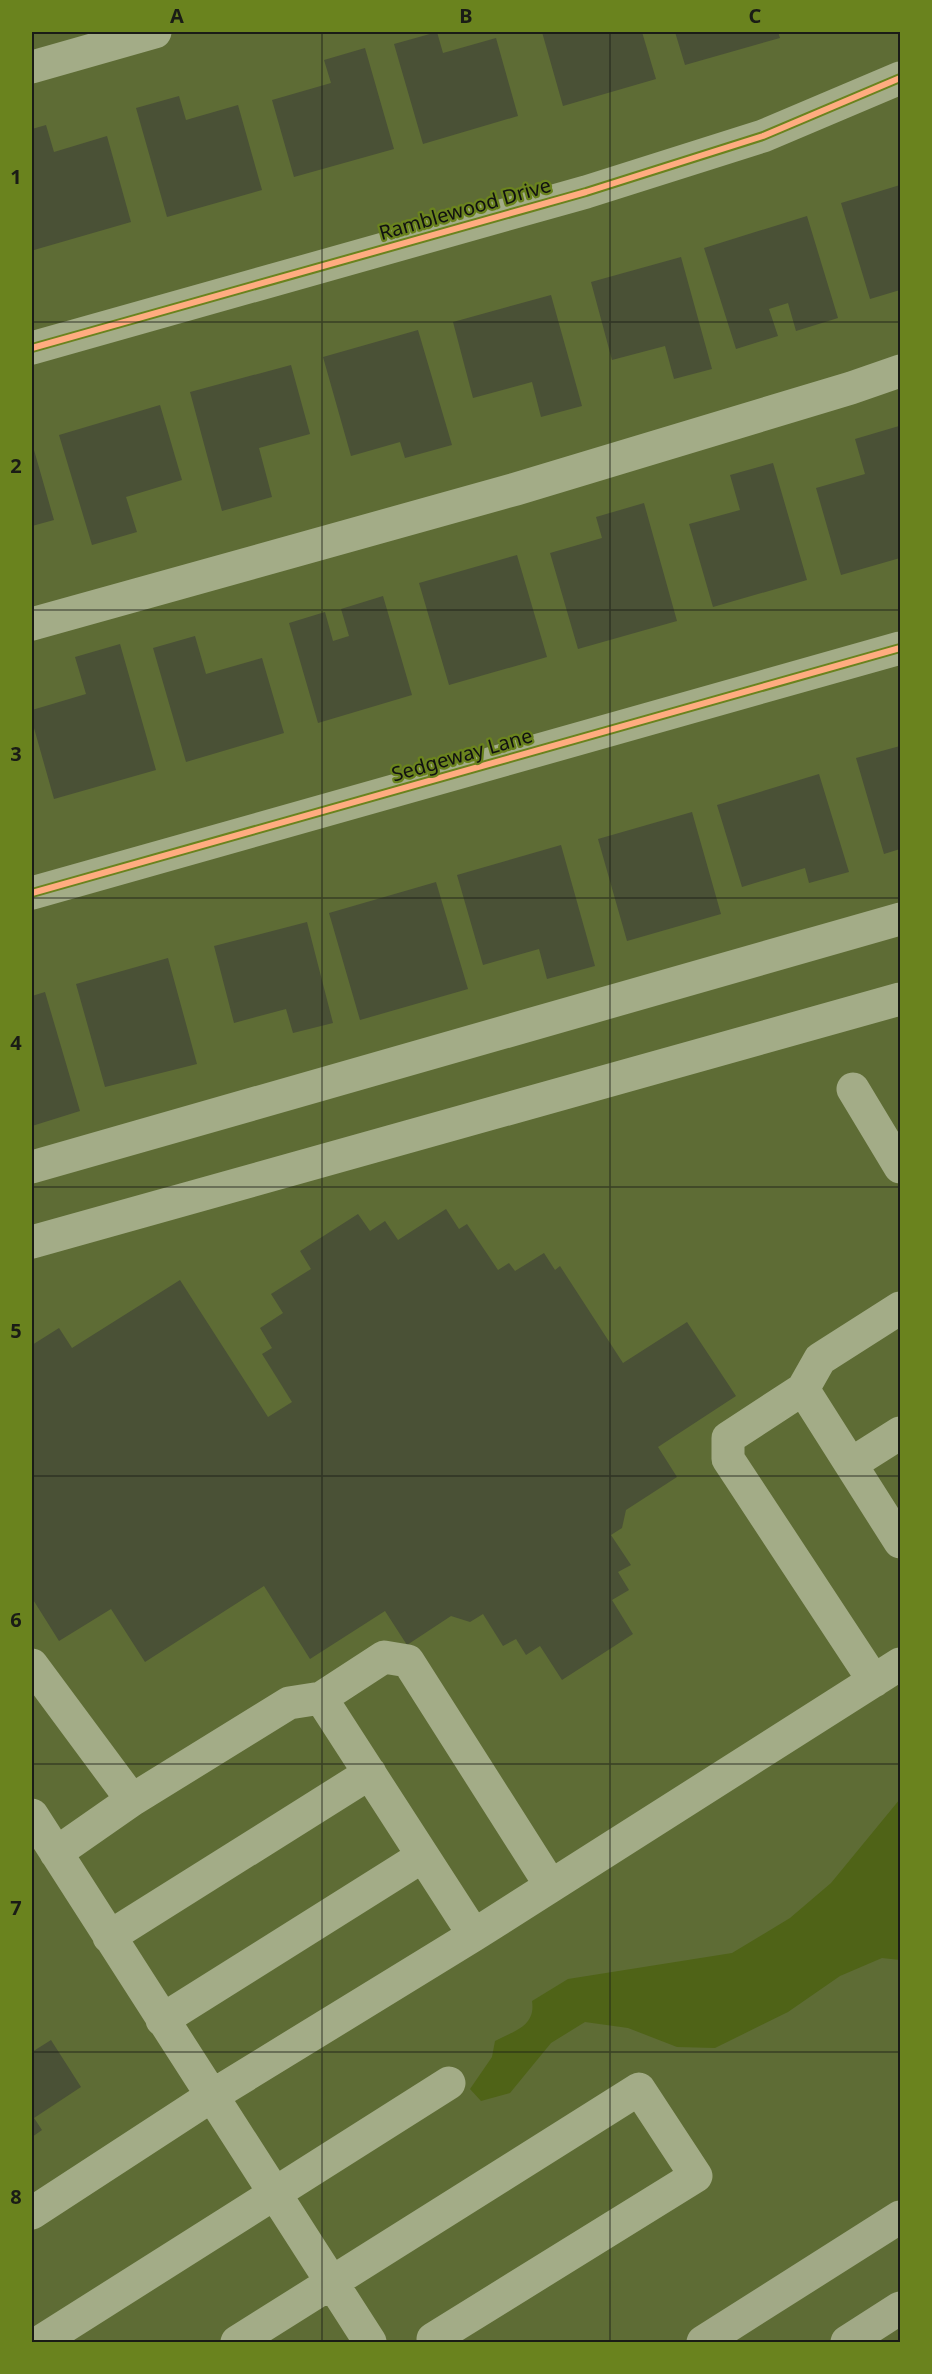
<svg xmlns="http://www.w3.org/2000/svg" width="932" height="2374" font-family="'Noto Sans',sans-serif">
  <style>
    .water { fill: #4f6317 }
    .building { fill: #4a5136 }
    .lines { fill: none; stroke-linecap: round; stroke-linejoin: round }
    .minor { stroke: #a3ac87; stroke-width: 33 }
    .major { stroke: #a1a986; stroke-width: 33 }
    .cycleway-casing { stroke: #6a831e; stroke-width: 10 }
    .cycleway { stroke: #ffac80; stroke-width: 6 }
    .grid { fill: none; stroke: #1a1c16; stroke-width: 1.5; stroke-opacity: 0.55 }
    .labels { text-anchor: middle; stroke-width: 4.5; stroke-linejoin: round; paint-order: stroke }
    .street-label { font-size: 20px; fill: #111; stroke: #6a831e }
    .neatline { fill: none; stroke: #1a1c16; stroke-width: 2 }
    .grid-label { font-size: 20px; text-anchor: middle; font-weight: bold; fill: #1a1c16 }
  </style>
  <rect width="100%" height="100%" fill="#5e6c35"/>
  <path class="water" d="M900 1799V1960L882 1958 840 1976 788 2012 715 2048 677 2047 628 2028 585 2022 551 2043 510 2093 481 2101 470 2089 492 2057 495 2041C514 2031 536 2026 532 2001L568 1979 732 1953 790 1918 831 1883Z"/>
  <path class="building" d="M437 32 443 53 496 38 518 116 423 144 394 44Z
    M542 32H642L656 79 563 106Z
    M675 32H778L780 38 685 65Z
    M365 48 394 149 294 177 272 100 331 83 324 60Z
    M179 96 186 120 238 105 262 190 167 217 136 108Z
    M46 125 54 152 107 136 131 222 34 250 32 241V129Z
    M900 185V290L870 299 841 203Z
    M807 216 838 318 796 331 788 303 769 309 778 336 736 349 704 248Z
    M681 257 712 369 674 379 665 346 612 360 591 282Z
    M551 295 582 406 541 417 532 382 473 398 453 322Z
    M418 330 452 445 405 458 400 442 351 456 323 357Z
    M291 365 310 434 259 448 272 497 222 511 190 392Z
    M160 405 182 480 126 497 137 532 92 545 59 435Z
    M899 426 900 558 841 575 816 488 865 474 855 439Z
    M32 443 54 520 32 526Z
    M773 463 807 580 713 607 689 524 740 510 730 475Z
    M644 503 677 621 578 649 550 553 602 538 596 517Z
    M517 555 547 657 449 685 419 583Z
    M383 596 412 695 318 723 289 623 325 612 333 641 349 636 341 609Z
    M195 636 206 674 262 658 284 733 186 762 153 648Z
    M120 644 156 770 54 799 32 721V710L86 694 75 657Z
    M900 746V849L884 854 856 758Z
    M819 774 849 872 809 883 805 868 742 887 717 805Z
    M692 812 721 914 627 941 598 839Z
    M561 845 595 966 547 979 539 949 483 965 457 875Z
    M436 882 468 989 360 1020 329 913Z
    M307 922 333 1023 293 1033 286 1009 234 1023 214 946Z
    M168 958 197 1064 105 1087 76 984Z
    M45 992 80 1111 32 1126V996Z
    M446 1209 459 1229 467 1224 498 1270 509 1263 515 1271 544 1253 555 1270 560 1266 623 1363 687 1322 736 1396 658 1447 677 1477 626 1510 622 1528 611 1535 631 1565 618 1572 629 1590 612 1600 633 1634 562 1680 540 1646 526 1655 516 1639 503 1646 483 1614 470 1622 451 1616 407 1645 385 1611 310 1659 264 1586 145 1662 111 1609 59 1641 32 1598V1345L59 1328 72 1348 180 1280 268 1417 292 1402 262 1354 272 1348 260 1328 283 1313 271 1294 311 1269 300 1251 358 1214 370 1231 385 1221 398 1240Z
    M51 2040 81 2087 34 2118 42 2130 32 2137V2052Z"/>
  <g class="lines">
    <path class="minor" d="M32 67 155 32
      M32 348 586 192 763 136 900 78
      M32 624 516 489 851 388 900 371
      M32 893 900 648
      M853 1089 900 1167
      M32 1167 900 919
      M32 1242 900 999
      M803 1389 900 1542
      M851 1464 900 1433
      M32 1665 132 1800
      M874 1681 728 1459V1438L803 1389 820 1359 900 1308
      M321 1698 474 1935
      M32 1815 370 2342
      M56 1853 132 1800 289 1703 321 1698 384 1657 408 1661 551 1886
      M109 1937 370 1773
      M162 2020 423 1856
      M32 2213 210 2097 474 1935 900 1664
      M40 2342 449 2083
      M237 2342 639 2089 696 2176 433 2339"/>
    <path class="major" d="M703 2342 900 2217
      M847 2342 900 2308"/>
    <g class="cycleway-casing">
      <path id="cycleway" d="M32 348 586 192 763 136 900 78
        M32 893 900 648"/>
    </g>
    <use href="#cycleway" class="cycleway"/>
  </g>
  <path class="grid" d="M322 32V2342M610 32V2342M32 322H900M32 610H900M32 898H900M32 1187H900M32 1476H900M32 1764H900M32 2052H900"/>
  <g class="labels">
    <g class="street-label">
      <text transform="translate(465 209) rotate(-16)" y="7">Ramblewood Drive</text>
      <text transform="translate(462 755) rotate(-16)" y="7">Sedgeway Lane</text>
    </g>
  </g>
  <rect width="932" height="2374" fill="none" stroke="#6a831e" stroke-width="66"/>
  <rect x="33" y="33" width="866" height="2308" class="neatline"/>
  <g class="grid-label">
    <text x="177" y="23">A</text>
    <text x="466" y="23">B</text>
    <text x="755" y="23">C</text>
    <text x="16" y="184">1</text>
    <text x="16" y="473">2</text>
    <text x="16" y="761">3</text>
    <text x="16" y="1050">4</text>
    <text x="16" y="1338">5</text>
    <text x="16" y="1627">6</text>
    <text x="16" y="1915">7</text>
    <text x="16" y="2204">8</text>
  </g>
</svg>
